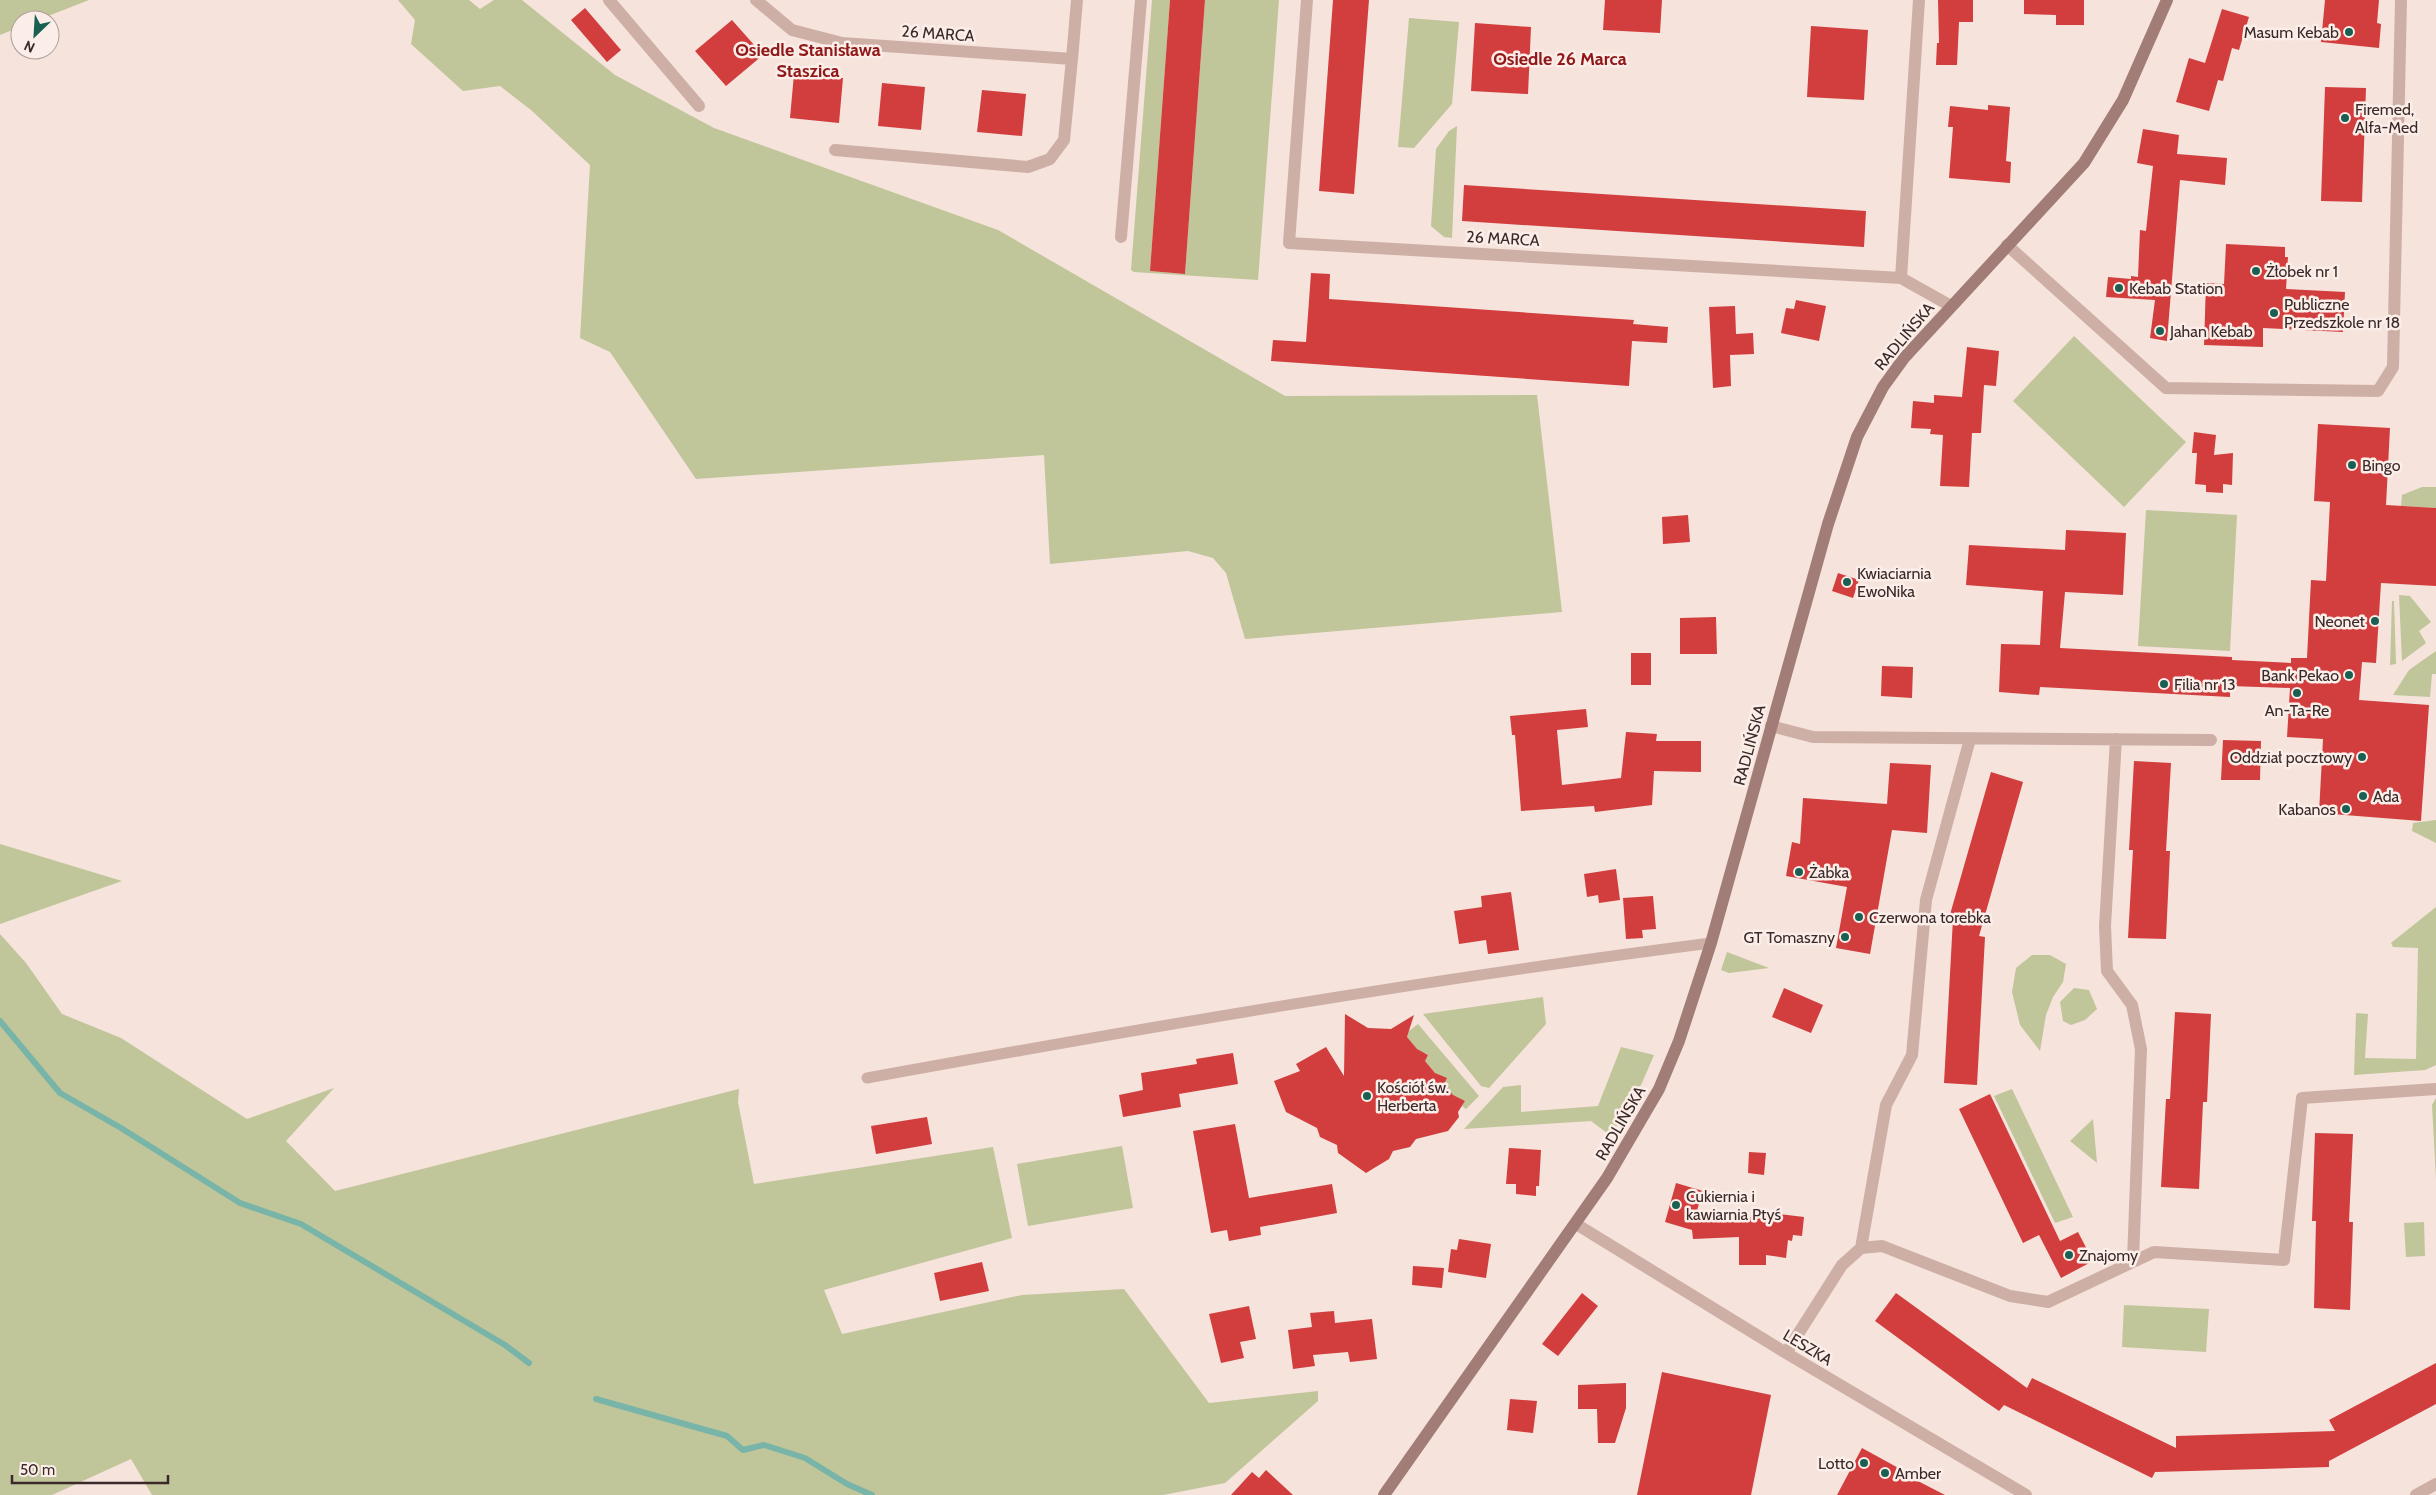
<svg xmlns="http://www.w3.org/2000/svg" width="2436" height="1495" font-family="Cabin,sans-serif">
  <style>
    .green { fill: #c1c59a }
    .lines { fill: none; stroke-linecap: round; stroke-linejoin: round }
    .stream { stroke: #78b5a8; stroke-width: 6 }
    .building { fill: #d23d3d }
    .lane { stroke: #ceafa6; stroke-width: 11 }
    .street { stroke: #ceafa6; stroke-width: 12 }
    .secondary { stroke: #a27c77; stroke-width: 12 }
    .poi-dot { fill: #196053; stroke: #fbeee9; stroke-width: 2 }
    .labels { text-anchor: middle; stroke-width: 5; stroke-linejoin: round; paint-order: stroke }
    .poi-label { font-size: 16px; fill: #3a2928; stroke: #fbeee9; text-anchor: start }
    .street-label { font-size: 16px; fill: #3a2928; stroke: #fbeee9 }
    .neighbourhood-label { font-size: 18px; font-weight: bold; fill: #911819; stroke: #fbeee9 }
  </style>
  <rect width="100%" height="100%" fill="#f5e3dc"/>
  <path class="green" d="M0 0H89L38 20H20V27L0 35Z
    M398 0H469L480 9 494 0H522L615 75 714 128 998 230 1285 396 1537 395 1562 612 1245 639 1226 573 1213 558 1188 551 1050 564 1044 455 696 479 610 352 580 338 590 165 531 110 500 86 463 91 411 44 415 20Z
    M1152 0H1170L1150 271 1185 274 1205 0H1279L1258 280 1134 272 1131 270Z
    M1409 18 1459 22 1452 104 1414 148 1398 147Z
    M1457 126 1452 238 1444 237 1431 226 1436 149 1449 131Z
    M2074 336 2186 442 2124 507 2013 401Z
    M2422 487H2436V508L2401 506 2402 495Z
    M2146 510 2237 515 2230 651 2138 646Z
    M2399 595 2410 596 2431 622 2419 631 2426 643 2402 661Z
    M2392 601H2394L2396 664 2390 665Z
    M2436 651V674H2432L2430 697 2393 695 2409 670Z
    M2436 820V843L2412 831 2413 823Z
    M0 844 122 881 0 924Z
    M2436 907V1065L2425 1070 2354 1075 2356 1013 2368 1014 2365 1058 2416 1059 2418 948 2393 947 2391 943Z
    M0 934 26 963 62 1014 121 1038 247 1119 334 1088 286 1141 335 1191 739 1089 738 1102 754 1184 993 1147 1012 1238 824 1290 842 1334 1022 1295 1124 1289 1209 1403 1318 1391V1401L1225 1483 1163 1495H152L131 1459 52 1495H0Z
    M1727 952 1769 968 1729 973 1721 970Z
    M2032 955H2050L2066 964 2063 982 2053 997 2046 1015 2040 1051 2020 1025 2012 992 2016 968Z
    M2074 988 2089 990 2097 1009 2085 1020 2071 1025 2063 1021 2060 1002Z
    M1543 997 1546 1024 1489 1088 1481 1086 1423 1014Z
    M1418 1024 1479 1096 1466 1109 1462 1106 1465 1101 1462 1100 1460 1104 1425 1061 1428 1055 1425 1053 1423 1057 1407 1037 1409 1031Z
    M1621 1047 1654 1055 1642 1083 1611 1136 1591 1121 1464 1129 1503 1087 1521 1085V1112L1598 1106Z
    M2012 1089 2073 1217 2055 1223 1994 1096Z
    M2436 1098V1179L2432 1105Z
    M2093 1119 2097 1163 2070 1141Z
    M1122 1146 1133 1208 1028 1226 1017 1164Z
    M2424 1222 2425 1256 2406 1257 2404 1223Z
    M2124 1305 2209 1309 2206 1352 2122 1347Z"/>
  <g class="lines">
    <path class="stream" d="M0 1021 60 1093 121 1128 240 1203 301 1224 505 1345 529 1363
      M596 1399 727 1436 743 1450 764 1445 805 1458 847 1484 872 1495"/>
  </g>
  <path class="building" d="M1170 0H1205L1185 274 1150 271Z
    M1333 0H1369L1354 194 1319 191Z
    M1605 0H1662L1660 33 1603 30Z
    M1938 0H1973V22H1959L1957 65H1936L1937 43H1939Z
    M2024 0H2084V25H2056V15L2024 14Z
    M2325 0H2379L2377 23 2381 24 2379 48 2321 42Z
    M585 8 621 50 607 62 571 20Z
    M2222 9 2249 17 2239 50 2232 48 2223 81 2218 80 2209 111 2176 102 2189 58 2205 63Z
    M732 20 763 55 726 86 695 51Z
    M1475 23 1531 27 1528 94 1471 91Z
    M1811 26 1868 30 1864 100 1807 97Z
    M794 74 843 78 839 123 790 118Z
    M882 83 925 87 921 130 878 126Z
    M2325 87 2366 88 2362 202 2321 201Z
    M982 90 1026 94 1022 136 977 132Z
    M1988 105 2010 107 2006 161 2011 162 2010 183 1949 178 1953 127H1948L1950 106 1988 110Z
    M2143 129 2179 135 2177 154 2227 158 2225 185 2180 180 2167 341 2150 338 2155 300 2106 297 2108 277 2131 279V276L2138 277 2140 230 2146 231 2153 166 2137 163Z
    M1464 185 1866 211 1864 247 1462 221Z
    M2226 244 2285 247V257H2288L2286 289 2345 292 2343 332 2263 328V347L2204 345 2206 283 2224 284Z
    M1311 273 1330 274 1329 299 1634 320 1633 324 1668 327 1667 343 1632 341 1629 386 1271 361 1273 340 1306 342Z
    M1796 300 1826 306 1819 341 1781 333 1786 308 1794 309Z
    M1735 306 1736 334 1753 333 1754 354 1730 355 1731 386 1713 388 1709 307Z
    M1967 347 1999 351 1996 386 1984 385 1981 433H1972L1969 487 1940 486 1943 435 1930 434 1931 429 1911 428 1913 401 1934 403V395L1962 397Z
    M2318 424 2390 428 2386 505 2436 508V586L2381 583 2376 663 2362 662 2359 700 2429 705 2421 821 2319 813 2323 739 2287 737 2290 688 2230 686V697L2040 687 2039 695 1999 692 2001 644 2040 645 2043 591 1966 585 1969 545 2065 550 2066 530 2126 533 2123 595 2065 592 2060 648 2232 657V660L2291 663V658H2307L2311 580 2326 581 2330 502 2314 501Z
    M2194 432 2216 435 2214 455 2233 453 2232 485 2223 484V493L2206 492V485L2195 484 2197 453H2192Z
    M1688 515 1690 542 1663 544 1662 517Z
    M1838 573 1859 580 1853 598 1832 591Z
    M1716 617 1717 654H1680V618Z
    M1631 653H1651V685H1631Z
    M1882 666 1913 667 1912 698 1881 696Z
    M1586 709 1588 727 1557 730 1562 785 1621 778 1626 732 1657 734 1656 741H1701V772L1654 771 1652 805 1595 812 1594 806 1521 811 1515 735H1512L1510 716Z
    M2223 740 2261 741 2260 780H2221Z
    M2134 761 2171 763 2166 851H2170L2166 939 2128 938 2133 850H2129Z
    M1890 763 1931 765 1927 833 1892 830 1870 954 1836 948 1847 887 1786 876 1792 842 1800 844 1803 798 1887 804Z
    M1991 772 2023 782 1979 936 1985 937 1977 1085 1944 1083 1953 919 1949 918Z
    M1616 869 1620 900 1599 903 1598 895 1587 897 1584 874Z
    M1511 892 1519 950 1488 954 1486 940 1459 944 1454 911 1482 907 1481 896Z
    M1653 896 1656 929 1642 930 1643 938 1626 939 1623 898Z
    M1784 988 1823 1005 1811 1033 1772 1017Z
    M2175 1012 2211 1014 2207 1102H2203L2199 1189 2161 1187 2166 1099H2170Z
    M1345 1014 1368 1028 1391 1029 1414 1015 1407 1037 1417 1049 1428 1055 1425 1061 1435 1073 1447 1078 1444 1084 1453 1095 1465 1101 1458 1112 1459 1117 1448 1131 1416 1139 1410 1147 1393 1151 1389 1159 1366 1173 1338 1153 1337 1145 1320 1137 1317 1128 1286 1112 1274 1081 1300 1071 1296 1064 1326 1047 1344 1076Z
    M1233 1053 1238 1084 1179 1094 1181 1107 1123 1117 1119 1095 1143 1090 1141 1073 1197 1064 1196 1059Z
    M1990 1094 2060 1241 2078 1232 2093 1261 2061 1278 2039 1235 2023 1243 1959 1109Z
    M927 1117 932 1144 876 1154 871 1126Z
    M1235 1124 1249 1198 1332 1184 1337 1213 1260 1227 1261 1235 1229 1241 1227 1230 1211 1233 1193 1131Z
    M2315 1133 2353 1134 2349 1222H2353L2350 1310 2314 1308 2316 1221H2312Z
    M1509 1148 1541 1150 1539 1186H1536V1196L1516 1194V1184H1506Z
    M1749 1152 1766 1153 1764 1175 1748 1173Z
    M1676 1183 1703 1191 1695 1217H1779V1214L1804 1217 1802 1236 1793 1235 1792 1241 1788 1240 1786 1258 1766 1255V1265H1739V1237L1693 1239 1692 1230 1665 1222Z
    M1459 1239 1491 1244 1486 1278 1448 1272 1451 1249 1457 1250Z
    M982 1262 989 1291 940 1301 934 1273Z
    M1413 1266 1444 1268 1442 1288 1412 1285Z
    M1582 1293 1598 1306 1558 1356 1542 1344Z
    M1896 1293 2027 1388 2032 1378 2176 1448V1436L2335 1431 2329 1420 2436 1363V1404L2329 1461V1467L2155 1472 2152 1478 2004 1405 1999 1411 1980 1398 1875 1321Z
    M1249 1306 1256 1339 1240 1342 1244 1358 1221 1363 1209 1314Z
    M1334 1311 1335 1323 1372 1319 1377 1359 1350 1362 1348 1352 1313 1355 1315 1366 1293 1369 1288 1330 1312 1327 1310 1313Z
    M1662 1372 1771 1395 1751 1495H1637Z
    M1626 1383V1408L1615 1443H1598L1597 1409H1578V1385Z
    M1510 1399 1537 1401 1533 1433 1507 1430Z
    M1862 1448 1913 1476 1912 1478 1945 1495H1837Z
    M1266 1470 1293 1495H1231L1252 1472 1259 1478Z"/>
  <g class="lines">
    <path class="lane" d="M867 1078C1148 1027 1428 979 1711 943"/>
    <path class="street" d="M609 0 699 106
      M756 0 792 30 842 43 1072 59 1077 0
      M1307 0 1289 243 1901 278 1951 306
      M835 150 1028 167 1050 159 1064 140 1072 59
      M1121 237 1141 0
      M2007 245 2166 388 2378 391 2393 367 2401 0
      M1901 278 1919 0
      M1771 726 1813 737 2211 740
      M2116 739 2105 926 2107 971 2132 1005 2141 1049 2133 1260
      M1576 1224 1786 1353 2026 1495
      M1861 1248 1886 1105 1912 1055 1926 900 1970 739
      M1786 1353 1842 1265 1861 1248 1882 1246 2010 1296 2048 1302 2154 1252 2284 1260 2302 1098 2436 1089
      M2416 1495 2436 1484"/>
    <path class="secondary" d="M1384 1495 1607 1178 1659 1089 1679 1041 1711 943 1828 524 1857 437 1883 387 1904 358 2084 163 2123 100 2167 0"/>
  </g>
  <g class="poi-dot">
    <circle cx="2349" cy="32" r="5"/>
    <circle cx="2345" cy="118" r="5"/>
    <circle cx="2256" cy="271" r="5"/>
    <circle cx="2119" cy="288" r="5"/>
    <circle cx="2274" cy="313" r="5"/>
    <circle cx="2160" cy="331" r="5"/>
    <circle cx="2352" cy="465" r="5"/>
    <circle cx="1847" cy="582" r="5"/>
    <circle cx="2375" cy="621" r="5"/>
    <circle cx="2349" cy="675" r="5"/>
    <circle cx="2164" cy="684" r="5"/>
    <circle cx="2297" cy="693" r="5"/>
    <circle cx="2362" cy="757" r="5"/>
    <circle cx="2363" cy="796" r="5"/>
    <circle cx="2346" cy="809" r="5"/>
    <circle cx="1799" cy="872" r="5"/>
    <circle cx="1859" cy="917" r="5"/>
    <circle cx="1845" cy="937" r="5"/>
    <circle cx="1367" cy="1096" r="5"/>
    <circle cx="1676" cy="1205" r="5"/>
    <circle cx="2069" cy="1255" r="5"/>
    <circle cx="1864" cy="1463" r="5"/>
    <circle cx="1885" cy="1473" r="5"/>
  </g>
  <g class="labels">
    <g class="poi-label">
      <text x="2339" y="38" text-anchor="end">Masum Kebab</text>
      <text x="2355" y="115">Firemed,<tspan x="2355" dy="18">Alfa-Med</tspan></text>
      <text x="2266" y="277">Żłobek nr 1</text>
      <text x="2129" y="294">Kebab Station</text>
      <text x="2284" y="310">Publiczne<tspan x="2284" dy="18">Przedszkole nr 18</tspan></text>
      <text x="2170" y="337">Jahan Kebab</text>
      <text x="2362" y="471">Bingo</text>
      <text x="1857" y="579">Kwiaciarnia<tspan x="1857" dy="18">EwoNika</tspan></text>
      <text x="2365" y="627" text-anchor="end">Neonet</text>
      <text x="2339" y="681" text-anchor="end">Bank Pekao</text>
      <text x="2174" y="690">Filia nr 13</text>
      <text x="2297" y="716" text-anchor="middle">An-Ta-Re</text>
      <text x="2352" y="763" text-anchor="end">Oddział pocztowy</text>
      <text x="2373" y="802">Ada</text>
      <text x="2336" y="815" text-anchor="end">Kabanos</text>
      <text x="1809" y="878">Żabka</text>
      <text x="1869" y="923">Czerwona torebka</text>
      <text x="1835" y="943" text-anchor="end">GT Tomaszny</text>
      <text x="1377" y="1093">Kościół św.<tspan x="1377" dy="18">Herberta</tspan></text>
      <text x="1686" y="1202">Cukiernia i<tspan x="1686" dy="18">kawiarnia Ptyś</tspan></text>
      <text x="2079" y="1261">Znajomy</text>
      <text x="1854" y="1469" text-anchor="end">Lotto</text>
      <text x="1895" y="1479">Amber</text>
    </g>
    <g class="street-label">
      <text transform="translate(938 33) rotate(4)" y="6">26 MARCA</text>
      <text transform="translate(1503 238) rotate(3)" y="6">26 MARCA</text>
      <text transform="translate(1904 336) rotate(-50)" y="6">RADLIŃSKA</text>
      <text transform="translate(1749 745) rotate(-75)" y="6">RADLIŃSKA</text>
      <text transform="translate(1620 1123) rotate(-60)" y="6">RADLIŃSKA</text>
      <text transform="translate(1808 1347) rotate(31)" y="6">LESZKA</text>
    </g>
    <g class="neighbourhood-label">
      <text x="808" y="56">Osiedle Stanisława<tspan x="808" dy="21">Staszica</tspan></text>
      <text x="1560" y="65">Osiedle 26 Marca</text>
    </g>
  </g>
  <g transform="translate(35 35) rotate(205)"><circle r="24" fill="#fbeee9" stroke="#ae9f9c"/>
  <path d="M0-4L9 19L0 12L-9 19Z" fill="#196053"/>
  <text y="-8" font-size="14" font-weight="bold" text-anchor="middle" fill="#3a2928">N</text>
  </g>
  <path d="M12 1475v8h156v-8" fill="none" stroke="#3a2928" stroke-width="2.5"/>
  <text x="20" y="1475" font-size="15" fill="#3a2928" stroke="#fbeee9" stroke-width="4" paint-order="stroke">50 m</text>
</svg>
